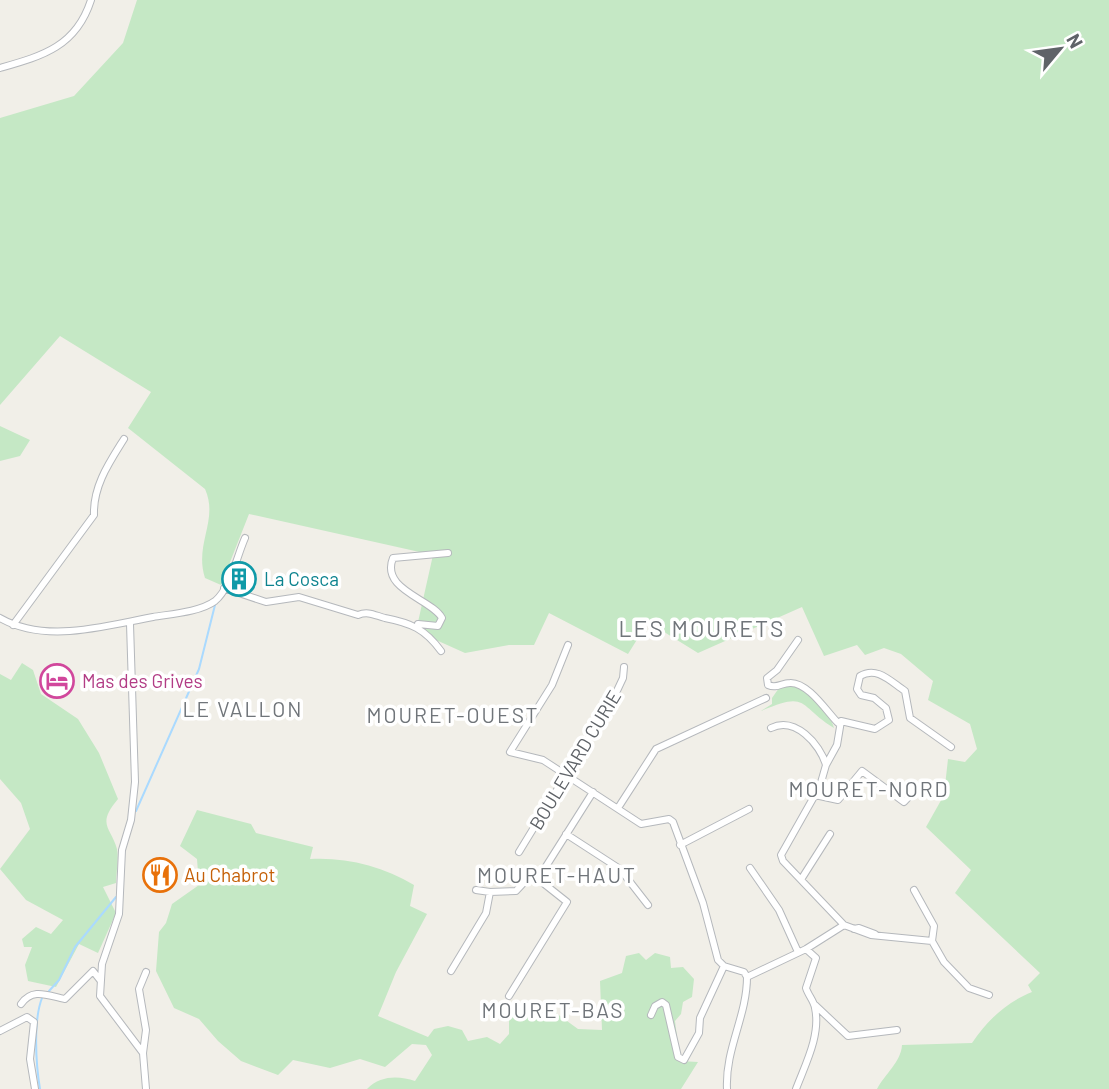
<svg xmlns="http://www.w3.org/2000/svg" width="1109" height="1089" font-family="Barlow,sans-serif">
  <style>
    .green { fill: #c5e8c5 }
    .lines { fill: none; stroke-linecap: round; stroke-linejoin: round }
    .stream { stroke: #aadaff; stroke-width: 2 }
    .minor-casing { stroke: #b5b8bc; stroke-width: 8 }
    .minor { stroke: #fff; stroke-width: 6 }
    .labels { text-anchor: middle; stroke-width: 7; stroke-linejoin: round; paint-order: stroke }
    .culture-label { font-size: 19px; fill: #0d838f; stroke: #fff; text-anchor: start }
    .hotel-label { font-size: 19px; fill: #b23c85; stroke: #fff; text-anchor: start }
    .street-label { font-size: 19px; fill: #5f6368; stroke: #fff }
    .food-label { font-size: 19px; fill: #c56008; stroke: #fff; text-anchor: start }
    .neighbourhood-label { font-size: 21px; letter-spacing: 2px; fill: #70757a; stroke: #fff }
    .quarter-label { font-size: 23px; letter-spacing: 2px; fill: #70757a; stroke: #fff }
  </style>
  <rect width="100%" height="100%" fill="#f1efe8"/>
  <path class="green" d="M137 0H1109V1089H877C885 1074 901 1062 902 1045L972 1043C988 1020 1005 1003 1032 992L1028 985 1040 973 955 893 971 870 926 827 944 795 948 759 965 762 977 749 970 724 928 700 933 681 901 654 884 648 865 655 857 645 824 656 802 607 698 653 648 622 628 654 549 613 534 645H509L465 653 416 631 433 555 249 514 221 585 205 578C194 544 219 520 205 489L128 428 151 392 60 336 0 405V118L74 96 123 43Z
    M0 426 30 440 20 456 0 461Z
    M22 663 33 670 41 694 78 719 99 753 118 799C96 825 111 827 117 849 119 859 116 873 116 883L103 887 116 913 98 953 79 944 56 987 28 981 25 965 32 947H24L22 939 36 927 51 934 63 920 26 900 0 869 30 829 21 803 0 779V674L11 680Z
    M792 685C808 692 830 711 834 728 798 706 809 690 761 711L772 704V698L779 688Z
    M197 810 251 824 256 833 313 847 310 859C346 857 383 866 414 885L410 906 427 914 396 972 378 1016 428 1037 434 1029 448 1026 462 1030 468 1041 487 1037 500 1044 509 1034V1014L517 1006 540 1019 556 1013 578 1029 602 1030 600 981 622 973 626 956 639 953 646 960 655 953 670 957 671 968 683 967 694 979 692 997 683 1002 681 1014 675 1021 680 1061 698 1062 681 1089H367C381 1075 399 1076 415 1081L432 1055 426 1045 412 1044 385 1067 360 1059 330 1068 293 1060 278 1075 241 1061 218 1041 199 1019 174 1008 156 971 159 932 166 923 172 904 199 885 197 859 180 846Z"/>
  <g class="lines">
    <path class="stream" d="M136 811 199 669 215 605
      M49 991 59 980 75 947 116 897
      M40 1089C36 1065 33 1021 42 998"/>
    <g class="minor-casing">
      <path id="minor" d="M0 68C42 56 76 47 91 0
        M224 588 266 602 299 597 358 615C368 611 374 615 385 618 411 623 425 629 441 651
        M0 618C46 644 104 626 153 617 171 614 200 612 215 601 230 589 237 556 245 538
        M130 624 135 782 131 820 122 850 119 914 102 964 100 996 143 1053 146 1089
        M418 624 438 626 442 618C432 599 380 590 393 558L448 553
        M13 625 94 515C93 486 109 463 124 439
        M798 640 777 670 767 678 768 685C777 689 781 683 790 683 808 682 827 712 838 723
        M568 645 552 685 510 752 543 760 641 824 669 819 673 822 703 903 718 960 724 966 744 972 747 977
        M771 728C795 716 820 744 826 765L820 786 781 855 783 861 844 925 871 935 932 941
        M826 765 837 745 841 721 875 729 889 720 886 708 874 698 861 695 857 689 860 676C877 666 890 681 905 691L910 718 951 747
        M815 795 838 800 862 771 904 802 919 786
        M618 808 656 749 766 698
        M566 834 620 869 648 905
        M680 845 749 809
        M519 852 615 695 623 678 624 667
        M750 868 779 910 798 952
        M802 878 830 834
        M476 890 490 892
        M914 890 934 926 932 941 944 962 969 988 989 995
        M854 929 859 928 875 934
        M451 971 486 913 490 892 516 891 531 875 541 871
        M747 977 806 949 844 925
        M509 996 567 902 538 879 593 792
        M21 1004C33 987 48 996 65 999L93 971 100 980
        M815 1005 848 1036 897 1030
        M651 1015 655 1006 662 1002 666 1005 678 1057 684 1060 699 1033 700 1018 724 966
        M0 1031 27 1017 34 1022 30 1059 35 1089
        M143 1053 146 1030 139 989 146 972
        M727 1089C725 1049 747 1016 747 977
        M796 1089C805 1065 821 1035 815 1008 814 1001 808 995 806 988L816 958 806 949"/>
    </g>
    <use href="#minor" class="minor"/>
  </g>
  <defs>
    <g id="building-ring" transform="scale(1.75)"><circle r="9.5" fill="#fff" stroke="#0f9aa8" stroke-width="1.5"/><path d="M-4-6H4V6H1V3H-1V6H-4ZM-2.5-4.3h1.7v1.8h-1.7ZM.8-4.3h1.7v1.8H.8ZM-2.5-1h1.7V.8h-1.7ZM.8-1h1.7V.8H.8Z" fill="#0f9aa8"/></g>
    <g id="hotel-ring" transform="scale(1.75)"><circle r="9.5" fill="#fff" stroke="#d1479c" stroke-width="1.5"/><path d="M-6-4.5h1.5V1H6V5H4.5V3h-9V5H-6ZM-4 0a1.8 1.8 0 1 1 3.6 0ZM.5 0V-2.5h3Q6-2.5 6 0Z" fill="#d1479c"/></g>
    <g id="restaurant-ring" transform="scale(1.75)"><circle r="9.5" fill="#fff" stroke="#e8710a" stroke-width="1.5"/><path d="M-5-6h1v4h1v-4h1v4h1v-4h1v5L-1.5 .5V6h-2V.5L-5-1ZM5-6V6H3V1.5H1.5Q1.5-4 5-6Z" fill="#e8710a"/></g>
  </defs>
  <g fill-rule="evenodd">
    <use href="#building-ring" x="239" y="579"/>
    <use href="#hotel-ring" x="57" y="681"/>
    <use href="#restaurant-ring" x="160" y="875"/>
  </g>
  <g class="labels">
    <g class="culture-label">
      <text x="264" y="586">La Cosca</text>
    </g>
    <g class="hotel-label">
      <text x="82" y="688">Mas des Grives</text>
    </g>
    <g class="street-label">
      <text transform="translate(575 760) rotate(-59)" y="7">BOULEVARD CURIE</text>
    </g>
    <g class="food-label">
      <text x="184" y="882">Au Chabrot</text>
    </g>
    <g class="neighbourhood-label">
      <text x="243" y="717">LE VALLON</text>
      <text x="453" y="723">MOURET-OUEST</text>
      <text x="869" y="797">MOURET-NORD</text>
      <text x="557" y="883">MOURET-HAUT</text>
      <text x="553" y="1018">MOURET-BAS</text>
    </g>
    <g class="quarter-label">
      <text x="702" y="637">LES MOURETS</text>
    </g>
  </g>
  <g transform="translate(1060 49) rotate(61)" stroke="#ffffff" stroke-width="5" paint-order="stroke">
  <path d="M0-5L12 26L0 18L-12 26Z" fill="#5f6368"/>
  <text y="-10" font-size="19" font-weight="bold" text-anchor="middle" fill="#5f6368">N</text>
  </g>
</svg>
